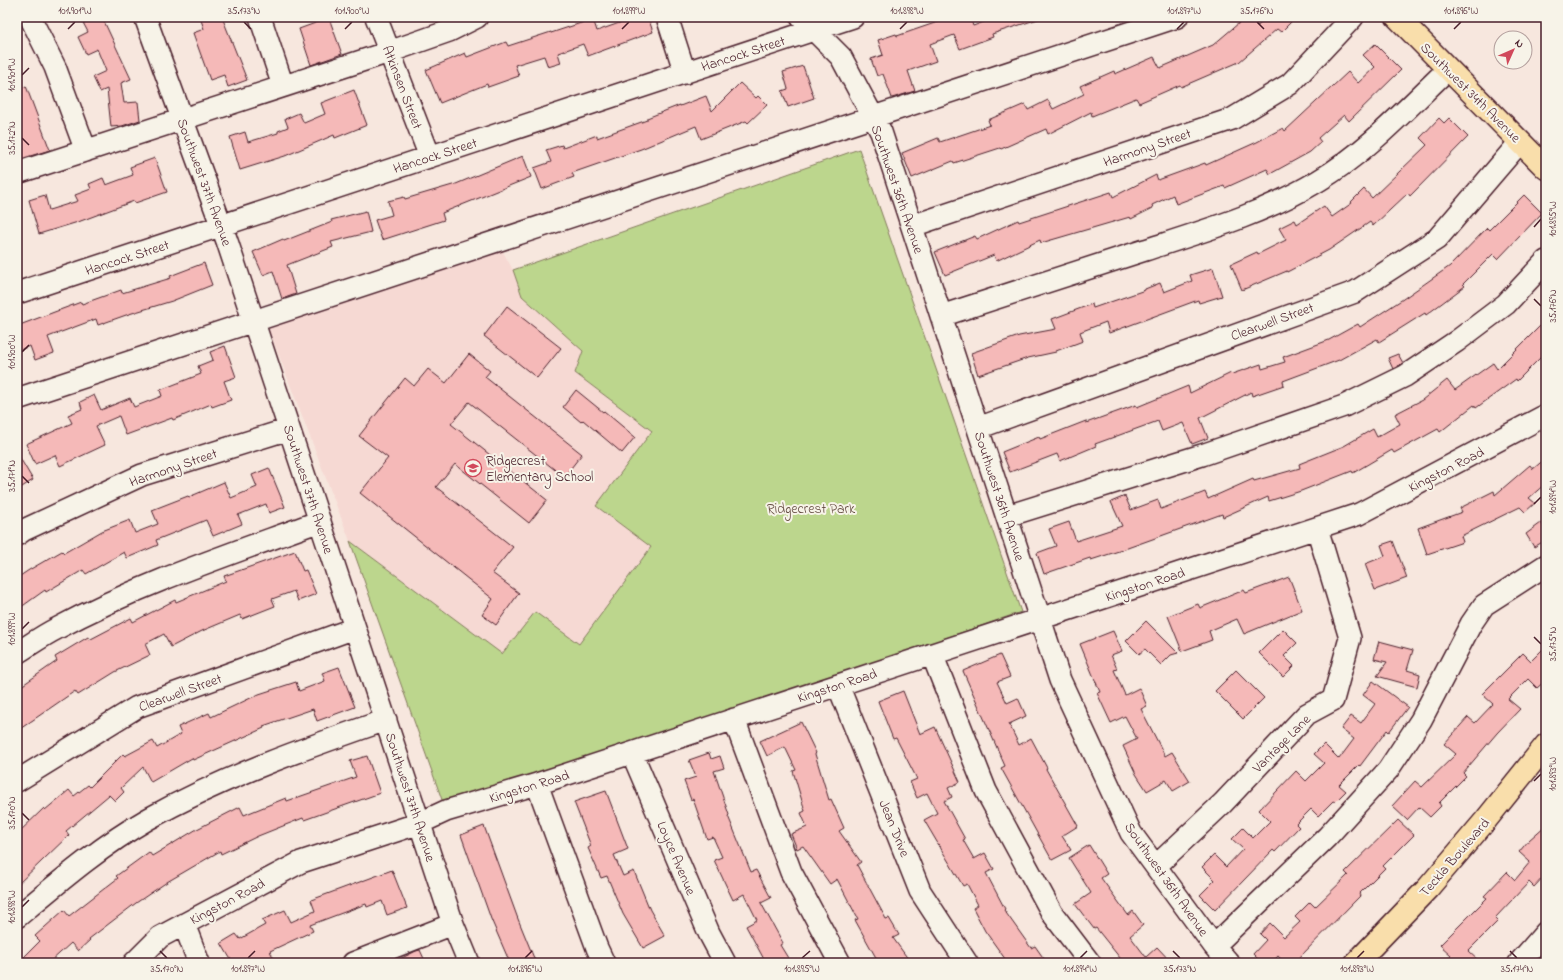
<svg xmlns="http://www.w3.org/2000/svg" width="1563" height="980" font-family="'Indie Flower',sans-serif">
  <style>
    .built { fill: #f6d9d3 }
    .green { fill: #bcd68d; stroke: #837a5c }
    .building { fill: #f5b9b8; stroke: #4a1f2b }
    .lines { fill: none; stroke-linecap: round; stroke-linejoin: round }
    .minor-casing { stroke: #4a1f2b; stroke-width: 24 }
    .major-casing { stroke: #4a1f2b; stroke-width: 25 }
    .minor { stroke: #f7f3e8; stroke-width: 21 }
    .major { stroke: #f9deab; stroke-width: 22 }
    .ticks { fill: none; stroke: #4a1f2b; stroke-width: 1.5 }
    .labels { text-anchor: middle; stroke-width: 4; stroke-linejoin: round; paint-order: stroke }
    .street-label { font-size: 14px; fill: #4a1f2b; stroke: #f7f3e8 }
    .poi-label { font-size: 14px; fill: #4a1f2b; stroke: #f7f3e8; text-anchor: start }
    .park-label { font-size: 14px; fill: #664d44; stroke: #f7f3e8 }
    .neatline { fill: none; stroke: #4a1f2b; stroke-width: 1.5 }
    .ticks-label { font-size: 10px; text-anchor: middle; fill: #4a1f2b }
  </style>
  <rect width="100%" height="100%" fill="#f7e7de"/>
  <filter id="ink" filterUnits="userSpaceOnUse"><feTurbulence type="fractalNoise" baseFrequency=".025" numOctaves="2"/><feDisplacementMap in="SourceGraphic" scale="8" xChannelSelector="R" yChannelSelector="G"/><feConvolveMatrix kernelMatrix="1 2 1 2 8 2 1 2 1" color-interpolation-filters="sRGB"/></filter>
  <g filter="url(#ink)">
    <path class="built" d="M502 250 513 270 522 296 583 351 575 373 652 431 596 506 651 547 579 645 503 655 350 541 268 327Z"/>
    <path class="green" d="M859 149 1021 612 446 811 350 541 502 654 535 612 579 644 651 547 596 506 652 431 575 373 583 351 522 296 513 270Z"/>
    <path class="building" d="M80 17H102L131 79 121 83 124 103 138 102 140 120 122 126 111 127 107 89 100 92 93 77 106 71 97 49 86 54 78 37 88 32Z
      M200 17H222L247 80 228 87 224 75 210 80 193 33 204 29Z
      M636 17H648L653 32 588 56 583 44 558 53 561 63 548 67 544 56 515 65 519 76 488 87 487 84 440 103 426 70 465 53 467 57 506 42 508 46 551 32V33L593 19 597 31Z
      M952 17H970L973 26 997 17H1037L1038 19 992 34 993 37 960 49 954 35 930 44 936 61 908 71 915 91 892 98 883 74 877 76 871 59 883 55 878 40 896 34 897 36Z
      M1246 17H1250L1258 26 1265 17H1296L1281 32 1277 29 1239 62 1181 87 1180 85 1139 103 1136 98 1092 116 1091 112 1048 134 1046 129 1001 149 1000 148 954 163 953 161 912 178 902 153 938 138 940 142 990 125 988 120 1025 104 1028 110 1048 100 1053 109 1084 94 1080 86 1114 71 1115 74 1154 57 1160 68 1213 45Z
      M329 18 342 54 311 65 299 29Z
      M1375 44 1401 70 1349 121 1344 115 1318 138 1321 142 1310 152 1270 174 1267 169 1225 188 1224 186 1176 204 1173 195 1152 205 1153 208 1131 219 1130 217 1041 243 1040 240 996 261 994 255 945 275 935 252 975 236 977 239 1018 220 1019 222 1111 192 1113 197 1156 175 1158 180 1205 163 1206 165 1257 142 1283 128 1285 131 1348 72 1358 83 1375 67 1363 55Z
      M803 66 814 98 788 107 782 91 788 89 783 72Z
      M740 83 756 98 758 96 767 105 748 123 746 121 701 139 696 126 641 149 572 173 574 177 542 189 534 168 551 162 546 150 562 145 563 148 597 135V138L647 120V118L680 105V106L706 96 712 111Z
      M26 86 50 150 17 160V90Z
      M354 90 367 125 335 138 334 135 285 156 240 170 230 137 245 132 248 142 278 133V131L288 127 285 119 299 113 304 123 325 114 321 103Z
      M1439 118 1444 123 1449 118 1468 137 1410 196 1408 193 1373 226 1370 222 1329 250 1287 272V271L1242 290 1231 264 1257 252 1258 254 1286 240 1279 228 1295 220 1297 224 1324 206 1332 217 1352 203 1351 202 1364 189 1372 198 1427 145 1420 138Z
      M523 156 531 177 442 213 444 220 382 240 375 220 392 215 388 201 404 197 405 199 456 184Z
      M155 158 167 192 135 203 134 201 78 222 39 234 29 200 45 195 49 210 78 201 75 195 91 189 89 184 103 178 106 185 133 175 130 167Z
      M1524 195 1542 213 1498 259 1493 254 1463 284 1465 286 1426 315 1425 313 1379 342 1377 339 1339 360 1283 381 1284 385 1252 396 1251 392 1200 418 1208 438 1192 444 1183 423 1162 431 1158 421 1095 444 1096 446 1060 461 1057 454 1010 472 1002 452 1039 437 1040 439 1086 421V423L1136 405 1137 407 1188 386 1190 393 1231 373 1232 374 1261 364 1262 369 1285 362 1283 357 1329 340 1358 324 1360 327 1403 299 1450 266 1487 228 1489 230Z
      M366 211 371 232 331 242 333 247 287 265 296 294 282 299 273 271 263 275 253 252 283 239 284 241 332 222 331 220Z
      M204 263 212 285 172 301 129 314 98 325 96 319 48 337 54 353 35 360 30 346 17 351V326L81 302 82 304 121 290 122 293 171 278 170 276Z
      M1213 268 1222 296 1199 303 1198 300 1109 333 1106 322 1080 332 1083 341 1056 351V352L1028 358 978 375 971 353 1019 336 1056 329 1052 319 1092 304 1093 308 1145 290V289L1160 283 1164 292 1192 281 1190 275Z
      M507 306 561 348 537 378 484 336Z
      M1546 320V352L1517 381 1516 379 1476 408 1474 405 1440 432 1438 429 1394 453 1392 450 1353 473 1352 471 1301 491 1269 501 1268 497 1223 517 1222 514 1122 550 1091 560 1090 558 1044 574 1037 553 1056 546 1049 529 1069 522 1076 541 1122 526 1111 502 1125 496 1131 510 1158 500 1161 509 1205 492 1208 499 1253 479 1254 481 1300 468 1299 464 1344 446 1373 429 1377 437 1400 424 1395 414 1422 400 1447 380 1455 390 1493 363 1497 369Z
      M225 346 236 377 224 381 231 400 212 407 211 404 173 420 172 418 126 435 119 416 96 426 105 445 60 466 55 455 35 464 26 444 72 423 68 415 82 409 80 402 94 395 101 410 130 398 134 407 162 396 160 390 201 374 198 366 213 360 210 352Z
      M469 354 490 371 485 377 582 454 564 477 469 402 451 424 547 500 529 523 455 464 436 487 513 547 492 573 519 593 496 625 482 615 493 599 360 493 388 458 359 436 405 378 414 386 428 369 446 383Z
      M1398 354 1403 363 1393 369 1388 358Z
      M576 390 603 412 604 411 635 437 622 453 583 420 581 422 563 407Z
      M17 453 33 480 17 490Z
      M1546 458V483L1529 498 1535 503 1525 512 1520 507 1461 536 1463 542 1427 554 1418 528 1462 512 1460 508 1494 491 1495 495 1530 465 1533 469Z
      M269 468 285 507 269 513 266 504 238 515 242 524 213 536 206 520 156 540 158 545 127 558 124 552 86 574 83 570 46 592 45 590 17 610V578L29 570 62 551 64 553 102 531 130 520 135 533 158 524 152 510 188 496 189 497 224 482 231 498 257 487 252 475Z
      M1541 523 1546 530V540L1534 547 1526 534Z
      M1393 541 1407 578 1375 590 1365 564 1385 556 1381 545Z
      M295 551 303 571 306 570 316 594 298 601 294 591 272 599 275 606 242 619 240 615 202 631 171 647 164 634 145 644 150 655 115 672 78 695 75 691 17 731V689L57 661 55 657 88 637 89 640 131 618 133 622 175 600 176 602 226 581 224 576Z
      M1289 577 1302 610 1244 634 1237 619 1209 631 1212 640 1182 651 1168 616 1198 604 1200 608 1244 590 1246 593Z
      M1146 621 1178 653 1171 655 1161 665 1145 649 1139 654 1126 641Z
      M1283 629 1297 643 1284 656 1294 666 1283 677 1259 653Z
      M1113 631 1122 651 1111 655 1117 669 1114 670 1125 695 1139 688 1147 706 1141 709 1165 756 1172 752 1190 781 1173 791 1166 780 1147 791 1136 774 1123 746 1137 739 1125 716 1111 723 1097 693 1100 692 1080 644Z
      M1379 641 1413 650 1407 670 1420 674 1417 687 1377 676 1387 662 1374 659Z
      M1546 646V680L1537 688 1528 679 1508 699 1520 709 1497 733 1463 773 1466 776 1439 803 1441 806 1430 817 1419 807 1407 820 1392 806 1415 781 1422 787 1456 754 1444 744 1468 717 1475 723 1493 704 1482 694 1523 653 1531 661Z
      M1000 655 1010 677 997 682 1007 703 1018 698 1026 716 1009 724 1019 745 1031 738 1047 768 1046 769 1078 826 1062 836 1071 850 1052 860 1001 768 1005 766 963 671Z
      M339 667 355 707 317 721 313 709 263 726 264 728 193 760 192 758 151 782 143 767 121 788 124 792 115 801 109 795 66 831 69 835 17 885V834L44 808 45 810 69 790 74 796 88 785 90 787 123 754 125 756 153 741 157 748 181 734 178 727 209 713 211 717 259 694 296 682 299 691 325 681 322 673Z
      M1236 670 1264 698 1243 719 1215 691Z
      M1373 681 1408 707 1389 732 1387 730 1360 766 1359 765 1339 785 1346 791 1335 802 1333 801 1318 816 1311 809 1296 824 1299 827 1275 852 1273 850 1215 910 1200 895 1215 880 1202 867 1214 855 1226 867 1243 849 1232 839 1243 828 1253 838 1270 821 1259 810 1296 771 1306 781 1324 763 1314 754 1324 744 1339 759 1354 739 1341 729 1351 716 1361 723 1375 704 1363 695Z
      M903 691 920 734 935 727 960 782 948 788 952 797 944 801 965 839 963 840 974 859 985 853 994 869 986 873 1005 909 1004 910 1031 948 1035 946 1047 963H1008L985 931 973 908 978 905 967 884 963 886 924 820 937 813 927 793 917 798 910 782 917 779 896 738 893 739 878 701Z
      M801 722 816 753 815 754 829 800 831 799 844 828 839 831 861 862 857 865 886 919 889 918 899 935 893 938 911 963H879L855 920 858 919 837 879 830 884 803 846 797 849 791 834 807 827 801 813 805 811 793 771 796 770 785 747 767 756 760 741Z
      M709 753 711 759 720 756 724 768 714 771 729 815 728 816 751 872 756 870 771 898 761 903 783 943 780 945 791 963H766L746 926 757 920 744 894 733 900 714 860 722 857 713 837 707 839 693 799 691 800 684 781 696 777 689 760Z
      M367 756 380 793 304 820 303 818 258 836 221 854 220 851 167 882 136 903 89 939 90 940 78 951 71 943 49 963H18L40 941 35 936 64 910 69 916 118 878 116 876 149 852 152 856 197 829 240 807 244 815 286 798 287 801 356 777 350 761Z
      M606 791 628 849 614 855 623 876 634 871 650 910 665 936 643 948 623 914 607 876 601 878 588 848 591 846 574 802Z
      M1398 820 1414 835 1383 866 1385 868 1359 894 1360 896 1294 963H1285L1278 956 1271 963H1262L1253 954 1266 940 1260 934 1270 923 1284 937 1300 922 1295 917 1310 902 1315 907 1348 875 1345 872Z
      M1546 825V874L1534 887 1529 882 1495 918 1498 921 1468 951 1481 963H1443L1451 955 1440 945 1487 898 1484 896 1507 872 1515 880 1530 862 1519 852 1529 840Z
      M484 826 518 919 536 963H510L491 919 461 835Z
      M1089 845 1107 874 1101 878 1128 915 1133 911 1143 925 1130 936 1146 957 1157 947 1172 963H1124L1096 928 1094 929 1075 904 1091 893 1069 858Z
      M392 870 407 908 387 915 382 901 367 907 366 904 310 925 313 931 270 951 274 959 268 963H233L221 943 236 934 240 939 265 925 262 920 285 910 291 922 315 911 311 900Z
      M420 950 426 963H392L416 951Z"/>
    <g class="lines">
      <g class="minor-casing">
        <path id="minor" d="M30 17 55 67 86 151
          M145 17 227 241 453 924 469 963
          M260 17 283 86
          M376 17 430 157
          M667 17 685 73
          M801 17 841 57 881 132 1060 680 1131 833 1214 946 1229 963
          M17 173 389 52 449 31 477 17
          M912 226 1232 119 1290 84 1353 17
          M17 293 853 17
          M941 316C1009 294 1077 272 1145 250 1204 231 1265 213 1318 181 1367 152 1407 108 1448 69
          M17 399 1177 17
          M978 428 1355 292 1437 239 1520 142
          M1007 516 1202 455 1344 406 1405 376 1457 341 1506 304 1546 261
          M17 535 24 530 142 475 289 429
          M17 653C30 645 42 636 56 629 139 584 231 554 320 521
          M932 654 986 791 1052 913 1090 963
          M838 685 920 891 967 963
          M734 719 791 872 840 963
          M632 753 709 933 725 963
          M17 781 137 707 355 628
          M537 784 597 948 604 963
          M1156 866 1223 803 1307 714 1333 700 1350 638 1317 528
          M17 917C59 882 101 846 148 819 223 777 305 748 386 720
          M184 924 199 963
          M1214 946 1327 837 1388 770 1421 720 1471 624 1484 605 1546 565
          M134 963 160 937 301 862 420 823 446 811 537 784 1359 514 1546 415
          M353 963 453 924
          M1519 963 1546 932"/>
      </g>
      <g class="major-casing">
        <path id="major" d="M1397 17 1546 168
          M1356 963 1428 888 1485 821 1546 745"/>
      </g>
      <use href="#minor" class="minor"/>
      <use href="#major" class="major"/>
    </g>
  </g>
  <path class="ticks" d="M244 22 251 29M1257 22 1264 29M68 29 75 22M345 29 352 22M622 29 629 22M900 29 907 22M1177 29 1184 22M1454 29 1461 22M22 75 29 68M22 138 29 145M1534 227 1541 219M1534 299 1541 306M22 352 29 345M22 476 29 483M1534 504 1541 497M22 629 29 622M1534 637 1541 644M1534 781 1541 774M22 813 29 820M22 907 29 900M160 951 167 958M1173 951 1180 958M1510 951 1517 958M248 958 255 951M525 958 532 951M802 958 810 951M1080 958 1087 951M1357 958 1364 951"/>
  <defs>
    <g id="school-ring" transform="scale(0.9)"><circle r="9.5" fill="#f7f3e8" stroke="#d1495b" stroke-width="1.5"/><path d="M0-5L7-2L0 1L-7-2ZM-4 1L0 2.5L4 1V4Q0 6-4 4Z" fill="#d1495b"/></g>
  </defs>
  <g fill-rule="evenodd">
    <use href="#school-ring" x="473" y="468"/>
  </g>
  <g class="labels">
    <g class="street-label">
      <text transform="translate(743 53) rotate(-18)" y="5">Hancock Street</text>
      <text transform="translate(403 87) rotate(69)" y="5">Atkinsen Street</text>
      <text transform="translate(1471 92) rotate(45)" y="5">Southwest 34th Avenue</text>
      <text transform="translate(1147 147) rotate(-19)" y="5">Harmony Street</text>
      <text transform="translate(435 155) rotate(-18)" y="5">Hancock Street</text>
      <text transform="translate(205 182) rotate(70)" y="5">Southwest 37th Avenue</text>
      <text transform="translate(898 189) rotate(71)" y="5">Southwest 36th Avenue</text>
      <text transform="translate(127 257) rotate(-18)" y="5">Hancock Street</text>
      <text transform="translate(1272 321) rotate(-20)" y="5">Clearwell Street</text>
      <text transform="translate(173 467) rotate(-19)" y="5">Harmony Street</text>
      <text transform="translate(1446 469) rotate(-27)" y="5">Kingston Road</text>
      <text transform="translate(309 489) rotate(72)" y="5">Southwest 37th Avenue</text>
      <text transform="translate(1000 496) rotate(72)" y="5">Southwest 36th Avenue</text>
      <text transform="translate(1145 584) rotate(-18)" y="5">Kingston Road</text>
      <text transform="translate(837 685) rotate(-18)" y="5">Kingston Road</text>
      <text transform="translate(180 692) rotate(-20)" y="5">Clearwell Street</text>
      <text transform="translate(1281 743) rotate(-45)" y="5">Vantage Lane</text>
      <text transform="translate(529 786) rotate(-17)" y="5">Kingston Road</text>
      <text transform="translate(411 797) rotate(72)" y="5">Southwest 37th Avenue</text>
      <text transform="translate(895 828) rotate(68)" y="5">Jean Drive</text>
      <text transform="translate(1454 857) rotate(-49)" y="5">Teckla Boulevard</text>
      <text transform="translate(677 858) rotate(67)" y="5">Loyce Avenue</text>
      <text transform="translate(1167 879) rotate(55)" y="5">Southwest 36th Avenue</text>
      <text transform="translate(227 901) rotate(-28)" y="5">Kingston Road</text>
    </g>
    <g class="poi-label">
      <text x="486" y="465">Ridgecrest<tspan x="486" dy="16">Elementary School</tspan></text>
    </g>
    <g class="park-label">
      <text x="811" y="513">Ridgecrest Park</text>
    </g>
  </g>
  <rect width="1563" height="980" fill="none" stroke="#f7f3e8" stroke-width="44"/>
  <g transform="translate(1513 50) rotate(45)"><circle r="19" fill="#f7f3e8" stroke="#b29e9c"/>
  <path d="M0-3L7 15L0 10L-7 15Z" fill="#d1495b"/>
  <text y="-6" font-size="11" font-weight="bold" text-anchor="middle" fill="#4a1f2b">N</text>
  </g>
  <rect x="22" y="22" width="1519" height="936" class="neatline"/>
  <g class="ticks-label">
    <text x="75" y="14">101.901°W</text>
    <text x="244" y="14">35.173°N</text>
    <text x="352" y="14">101.900°W</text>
    <text x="629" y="14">101.899°W</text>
    <text x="907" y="14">101.898°W</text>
    <text x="1184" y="14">101.897°W</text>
    <text x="1257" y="14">35.176°N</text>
    <text x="1461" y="14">101.896°W</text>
    <text transform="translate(11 75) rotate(-90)" y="4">101.901°W</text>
    <text transform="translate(11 138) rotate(-90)" y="4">35.172°N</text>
    <text transform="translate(1552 219) rotate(-90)" y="4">101.895°W</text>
    <text transform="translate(1552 306) rotate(-90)" y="4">35.176°N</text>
    <text transform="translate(11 352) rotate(-90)" y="4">101.900°W</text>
    <text transform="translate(11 476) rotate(-90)" y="4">35.171°N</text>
    <text transform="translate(1552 497) rotate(-90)" y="4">101.894°W</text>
    <text transform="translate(11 629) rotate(-90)" y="4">101.899°W</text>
    <text transform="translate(1552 644) rotate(-90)" y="4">35.175°N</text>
    <text transform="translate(1552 774) rotate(-90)" y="4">101.893°W</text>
    <text transform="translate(11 813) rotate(-90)" y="4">35.170°N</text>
    <text transform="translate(11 907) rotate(-90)" y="4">101.898°W</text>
    <text x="167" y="972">35.170°N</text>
    <text x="248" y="972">101.897°W</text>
    <text x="525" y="972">101.896°W</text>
    <text x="802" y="972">101.895°W</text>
    <text x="1080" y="972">101.894°W</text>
    <text x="1180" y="972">35.173°N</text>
    <text x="1357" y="972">101.893°W</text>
    <text x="1517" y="972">35.174°N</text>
  </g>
</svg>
